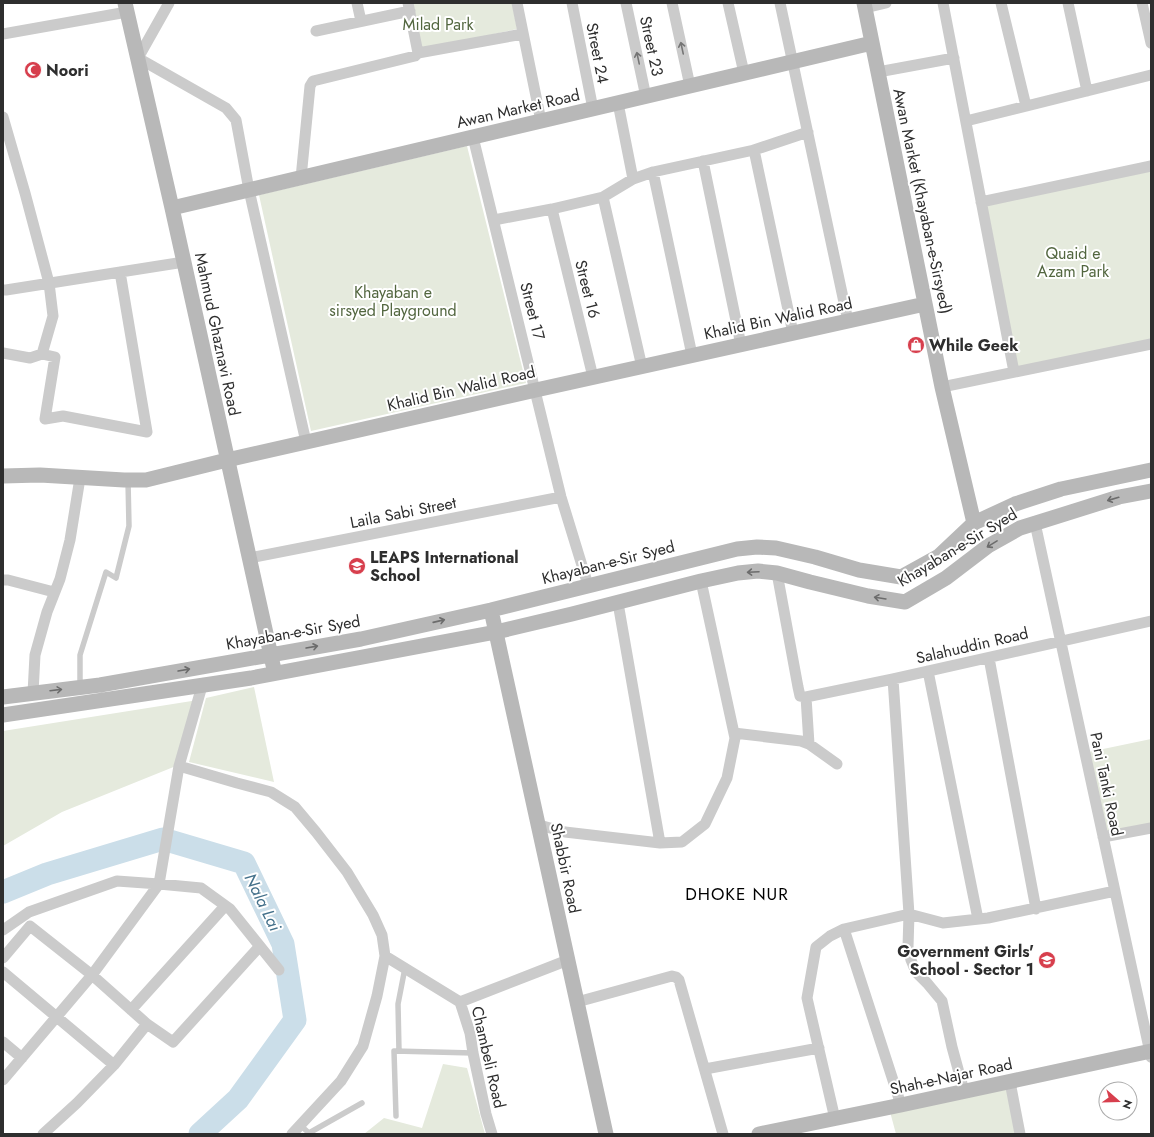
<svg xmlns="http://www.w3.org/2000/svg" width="1154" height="1137" font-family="Jost,sans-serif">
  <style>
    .green { fill: #e5eadd }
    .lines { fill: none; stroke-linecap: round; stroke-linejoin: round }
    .river { stroke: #cbdee9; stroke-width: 23 }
    .lane { stroke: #cbcbcb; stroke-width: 5.5 }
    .street { stroke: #cbcbcb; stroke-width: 11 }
    .secondary { stroke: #b8b8b8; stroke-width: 15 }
    .oneway { stroke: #757575 }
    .oneway2 { stroke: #6c6c6c }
    .labels { text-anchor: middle; stroke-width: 4; stroke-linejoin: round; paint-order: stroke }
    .park-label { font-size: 16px; fill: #52663f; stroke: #fff }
    .street-label { font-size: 16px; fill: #2e2e2e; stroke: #fff }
    .poi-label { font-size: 16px; font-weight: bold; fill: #2e2e2e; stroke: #fff; text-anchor: start }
    .neighbourhood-label { font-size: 17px; letter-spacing: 1px; fill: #000; stroke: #fff }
    .water-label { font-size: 17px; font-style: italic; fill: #43708a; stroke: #fff }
  </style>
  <rect width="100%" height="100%" fill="#fff"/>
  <path class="green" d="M412 3H512L517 29 421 50Z
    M467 146 526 383 311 431 259 195Z
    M1151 166V344L1014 372 981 202Z
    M254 687 274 782 189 762 206 698Z
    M198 700 176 766 62 812 3 846V731Z
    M1151 739V828L1103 837 1084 753Z
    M443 1064 467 1068 485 1134H364L384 1118 422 1128Z
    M1010 1082 1020 1134H896L889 1108Z"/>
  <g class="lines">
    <path class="river" d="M3 892 47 874 163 839 244 863 283 944 295 1020 238 1099 200 1134"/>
    <path class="lane" d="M80 687V655L106 572 116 578 129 526 128 481
      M399 1051 398 1004 405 968
      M396 1116 394 1051 473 1053
      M300 1125 309 1133 362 1103"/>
    <path class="street" d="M169 3 138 58 226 108 236 120 249 190 306 442
      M357 3 361 21
      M408 3 418 53
      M517 3 541 121
      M572 3 593 109
      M626 3 646 97
      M672 3 690 86
      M728 3 744 73
      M780 3 848 321
      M943 3 1014 372
      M1001 3 1026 106
      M1068 3 1087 91
      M1142 3 1151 43
      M865 8 886 3
      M316 31 410 11
      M3 34 127 12
      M878 72 954 58
      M618 103 633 179
      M3 117 25 193 49 283 53 316 42 354 30 358 3 353
      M966 121 1151 75
      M473 137 561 497 588 585
      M754 150 793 333
      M703 161 741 345
      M653 172 692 355
      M301 178 310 86 313 81 415 56 418 53 523 34
      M603 197 642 367
      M981 202 1151 166
      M552 209 593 377
      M494 220 552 209 603 197 633 179 653 172 754 150 808 132
      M3 290H6L184 262
      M42 354 55 357 45 419 63 416 147 432 120 272
      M942 387 1151 344
      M1035 523 1151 1057
      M250 558 561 497
      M777 573 798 687 800 696 806 697 893 679 1151 621
      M3 580H8L54 592
      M618 603 660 843
      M989 658 1036 909
      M928 671 978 919
      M893 679 909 914 908 947 911 960 916 972 927 983 942 1001 952 1047 964 1091
      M33 693 35 655 47 612 60 579 70 540 80 478
      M806 697 809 744
      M734 733 801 741 809 744 837 764
      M179 766 237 783 271 792 295 807 316 832 347 872 373 915 382 935 385 956 377 996 363 1046 341 1081 292 1134
      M539 825 565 832 660 843 682 842 705 824 727 778 735 738 701 581
      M1103 837 1151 828
      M844 929 901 1105
      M3 930 29 912 117 881 159 884 201 888 230 909 279 970
      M385 956 460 1002 470 1033 473 1053 486 1114 492 1134
      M3 958 30 926 92 975 147 1024 173 1042 260 946
      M3 972 114 1065
      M460 1002 568 960
      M577 1002 672 976 676 977 679 980 723 1134
      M131 1010 225 906
      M3 1042 22 1058
      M705 1069 819 1048
      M3 1080 92 975 159 884 179 766 202 686
      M1010 1082 1020 1134
      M835 1119 807 998 816 947 830 936 844 929 909 914 943 923 988 918 1115 891
      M43 1134 77 1103 114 1065 147 1024"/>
    <path class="secondary" d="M125 3 172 208 273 665
      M864 3 942 387 974 523
      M172 208 872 43
      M3 476 40 475 124 480H146L227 460 536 390 925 304
      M491 610 606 1134
      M3 697 100 685 361 639 491 610 737 549 757 547 776 548 815 557 859 570 901 577 939 556 974 523 1015 504 1061 489 1151 470
      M3 715 251 678 496 632 572 614 701 581 738 573 758 571 777 573 810 582 868 596 905 602 946 578 988 546 1020 528 1119 497 1151 491
      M759 1134 901 1105 1151 1051"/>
  </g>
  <defs><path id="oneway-shaft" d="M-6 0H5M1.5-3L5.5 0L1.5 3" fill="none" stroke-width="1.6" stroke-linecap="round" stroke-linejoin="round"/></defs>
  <g class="oneway">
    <use href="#oneway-shaft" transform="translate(682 48) rotate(-102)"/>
    <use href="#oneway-shaft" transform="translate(638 58) rotate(-102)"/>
  </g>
  <g class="oneway2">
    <use href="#oneway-shaft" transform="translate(1113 499) rotate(164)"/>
    <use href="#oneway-shaft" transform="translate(992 544) rotate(148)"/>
    <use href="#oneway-shaft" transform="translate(753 572) rotate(177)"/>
    <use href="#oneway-shaft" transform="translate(880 598) rotate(-171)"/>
    <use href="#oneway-shaft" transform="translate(439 621) rotate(-13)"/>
    <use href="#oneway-shaft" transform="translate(312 647) rotate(-10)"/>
    <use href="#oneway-shaft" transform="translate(184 670) rotate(-10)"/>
    <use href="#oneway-shaft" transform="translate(56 690) rotate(-7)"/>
  </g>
  <defs>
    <g id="mosque-disc" transform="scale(0.9)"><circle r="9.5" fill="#d73f4d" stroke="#fff"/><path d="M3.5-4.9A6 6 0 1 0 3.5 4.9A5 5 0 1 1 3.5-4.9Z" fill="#fff"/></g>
    <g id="shop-disc" transform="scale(0.9)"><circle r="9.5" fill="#d73f4d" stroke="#fff"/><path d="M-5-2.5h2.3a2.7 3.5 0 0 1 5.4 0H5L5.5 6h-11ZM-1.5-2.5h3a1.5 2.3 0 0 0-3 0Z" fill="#fff"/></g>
    <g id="school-disc" transform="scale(0.9)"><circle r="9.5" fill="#d73f4d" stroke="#fff"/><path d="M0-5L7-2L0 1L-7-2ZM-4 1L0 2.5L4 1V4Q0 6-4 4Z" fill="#fff"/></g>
  </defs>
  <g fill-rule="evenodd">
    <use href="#mosque-disc" x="33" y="70"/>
    <use href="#shop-disc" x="916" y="345"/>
    <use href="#school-disc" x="357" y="566"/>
    <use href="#school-disc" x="1047" y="960"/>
  </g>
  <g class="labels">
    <g class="park-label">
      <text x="438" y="30">Milad Park</text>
      <text x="1073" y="259">Quaid e<tspan x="1073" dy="18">Azam Park</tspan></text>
      <text x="393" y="298">Khayaban e<tspan x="393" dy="18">sirsyed Playground</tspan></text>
    </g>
    <g class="street-label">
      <text transform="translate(652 46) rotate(78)" y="6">Street 23</text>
      <text transform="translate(598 53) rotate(79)" y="6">Street 24</text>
      <text transform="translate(518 108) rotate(-13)" y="6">Awan Market Road</text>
      <text transform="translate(923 201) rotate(78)" y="6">Awan Market (Khayaban-e-Sirsyed)</text>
      <text transform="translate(588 289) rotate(76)" y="6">Street 16</text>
      <text transform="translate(533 311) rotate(76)" y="6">Street 17</text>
      <text transform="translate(778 318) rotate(-12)" y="6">Khalid Bin Walid Road</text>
      <text transform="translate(218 334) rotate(78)" y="6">Mahmud Ghaznavi Road</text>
      <text transform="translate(461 388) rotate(-13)" y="6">Khalid Bin Walid Road</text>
      <text transform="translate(403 512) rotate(-11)" y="6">Laila Sabi Street</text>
      <text transform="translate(957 547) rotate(-31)" y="6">Khayaban-e-Sir Syed</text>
      <text transform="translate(608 562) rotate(-14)" y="6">Khayaban-e-Sir Syed</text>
      <text transform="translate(293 632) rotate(-10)" y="6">Khayaban-e-Sir Syed</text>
      <text transform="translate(972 645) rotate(-13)" y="6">Salahuddin Road</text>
      <text transform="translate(1107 784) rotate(78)" y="6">Pani Tanki Road</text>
      <text transform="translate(566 868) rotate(78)" y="6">Shabbir Road</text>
      <text transform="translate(489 1057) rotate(77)" y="6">Chambeli Road</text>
      <text transform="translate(951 1076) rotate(-12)" y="6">Shah-e-Najar Road</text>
    </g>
    <g class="poi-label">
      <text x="46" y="76">Noori</text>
      <text x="929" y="351">While Geek</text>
      <text x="370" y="563">LEAPS International<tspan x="370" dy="18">School</tspan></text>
      <text x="1034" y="957" text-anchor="end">Government Girls'<tspan x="1034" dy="18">School - Sector 1</tspan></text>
    </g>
    <g class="neighbourhood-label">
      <text x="737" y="900">DHOKE NUR</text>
    </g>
    <g class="water-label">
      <text transform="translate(263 902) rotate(64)" y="6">Nala Lai</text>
    </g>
  </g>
  <rect width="1154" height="1137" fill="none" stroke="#2e2e2e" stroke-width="8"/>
  <g transform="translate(1118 1101) rotate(110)"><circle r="19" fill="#ffffff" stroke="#ababab"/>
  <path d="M0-3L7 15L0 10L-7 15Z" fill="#d73f4d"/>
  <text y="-6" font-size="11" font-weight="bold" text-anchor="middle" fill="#2e2e2e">N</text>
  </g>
</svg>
